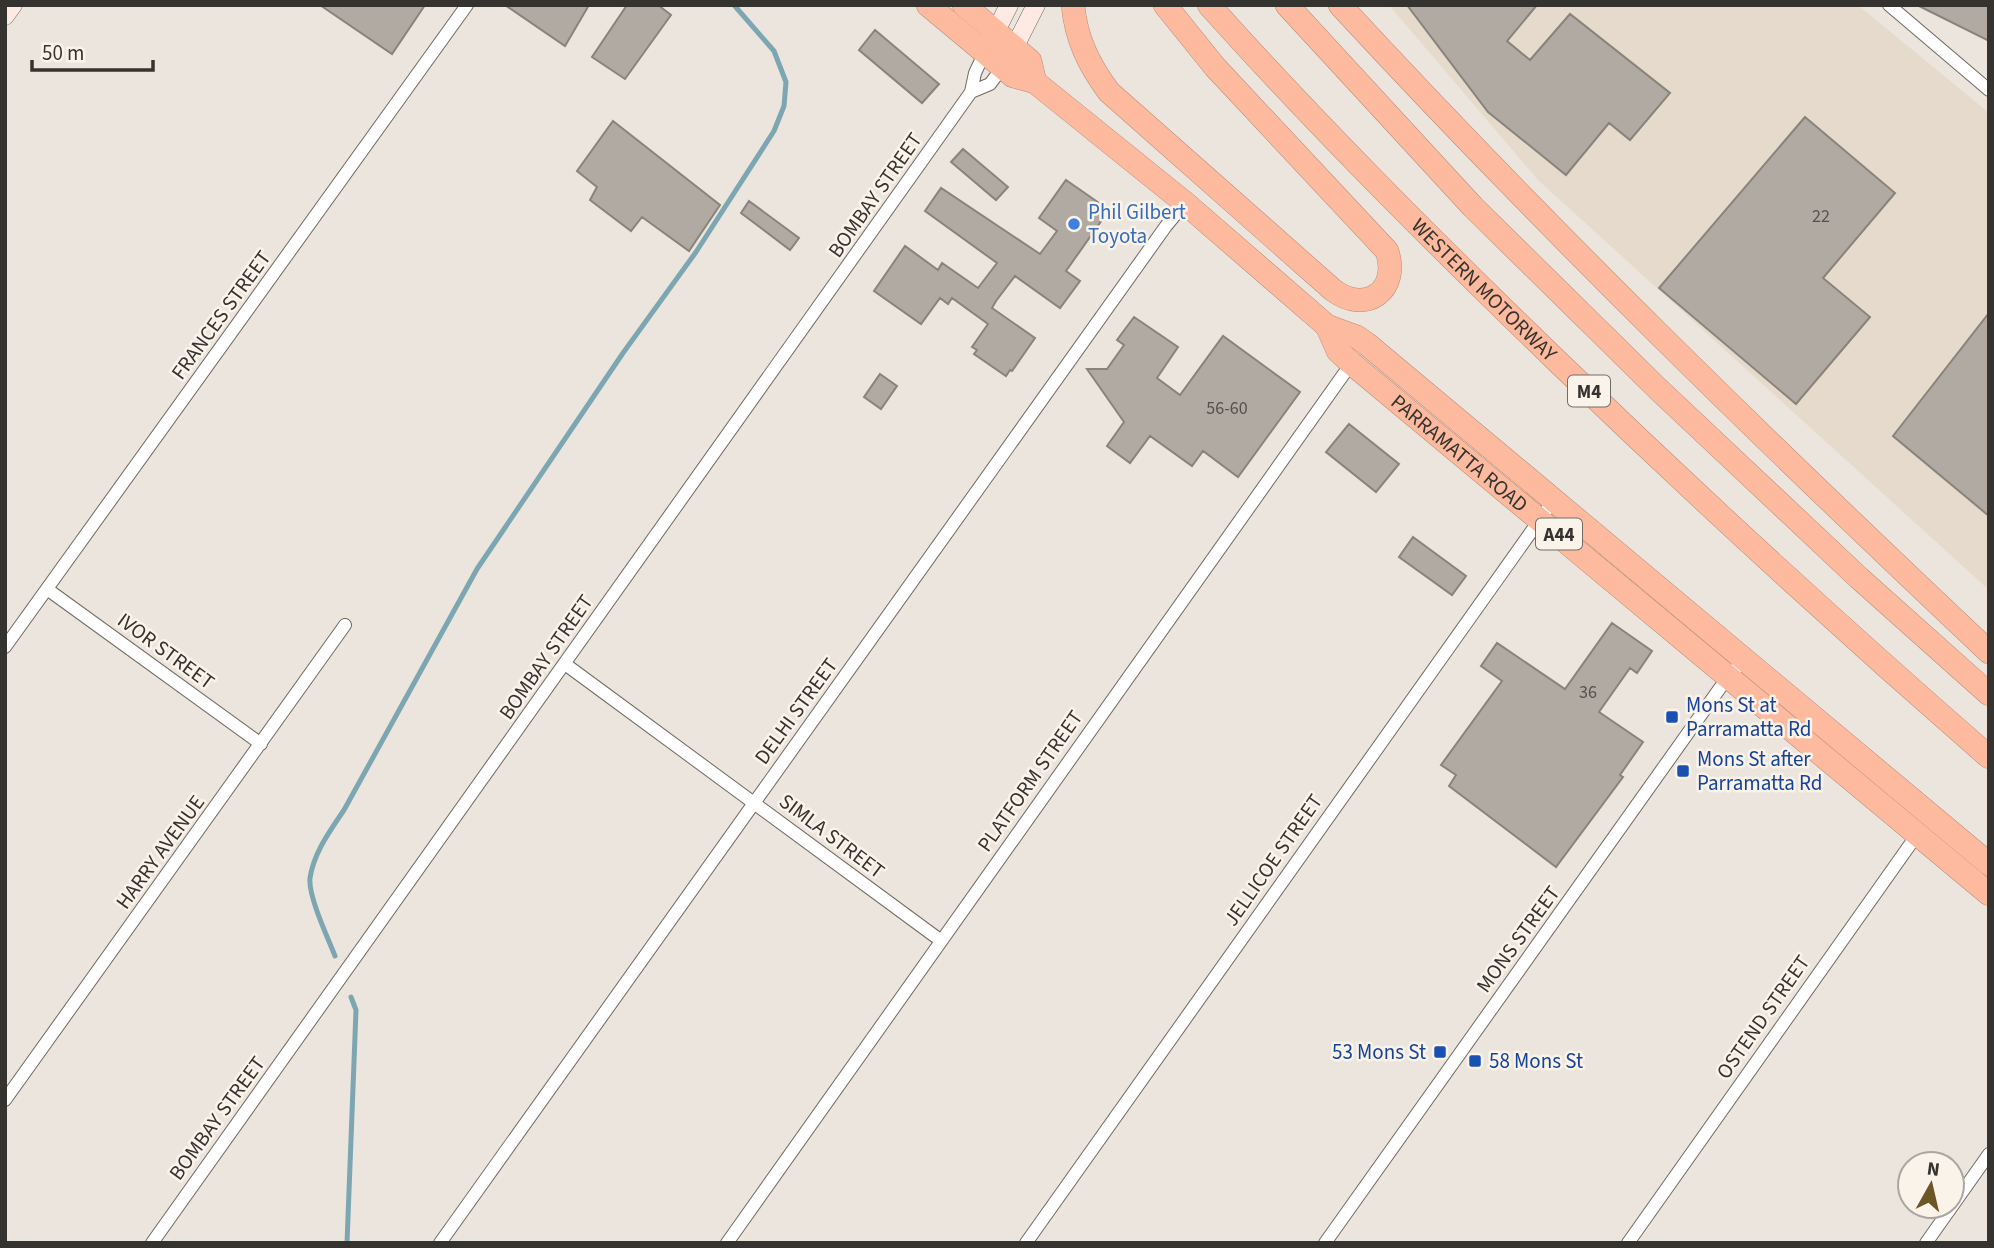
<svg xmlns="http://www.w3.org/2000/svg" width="1994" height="1248" font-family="'Source Sans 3',sans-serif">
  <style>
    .built { fill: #e5dacb }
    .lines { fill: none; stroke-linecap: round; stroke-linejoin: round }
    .stream { stroke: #7ca6b1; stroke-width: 5 }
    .building { fill: #b1aaa3; stroke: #89837b; stroke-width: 2 }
    .street-casing { stroke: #706a63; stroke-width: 14 }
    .secondary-casing { stroke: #706a63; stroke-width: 19 }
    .highway-casing { stroke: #b78b78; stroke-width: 24 }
    .street { stroke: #fff; stroke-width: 12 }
    .secondary { stroke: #feeae2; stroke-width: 18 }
    .highway { stroke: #fdba9e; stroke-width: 23 }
    .shop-dot { fill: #3f7fe0; stroke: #faf3ea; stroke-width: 2.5 }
    .transit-dot { fill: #1a4fb4; stroke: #faf3ea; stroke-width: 2.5 }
    .labels { text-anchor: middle; stroke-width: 5; stroke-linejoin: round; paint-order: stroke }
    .number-label { font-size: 18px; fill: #54514d }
    .shield { fill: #faf3ea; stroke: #706d68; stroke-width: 2 }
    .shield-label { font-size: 19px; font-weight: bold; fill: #353330 }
    .street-label { font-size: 21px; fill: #353330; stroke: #faf3ea }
    .shop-label { font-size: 21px; fill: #366cbe; stroke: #faf3ea; text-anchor: start }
    .transit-label { font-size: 21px; fill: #164399; stroke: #faf3ea; text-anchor: start }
  </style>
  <rect width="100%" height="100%" fill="#ece5dd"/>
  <path class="built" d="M1389 5H1858L1989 113V590L1538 180Z"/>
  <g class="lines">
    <path class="stream" d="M335 956C328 938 308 896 310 878 314 852 330 831 344 810L477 569 623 353 696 252 774 131 784 106 786 82 774 51 734 5
      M347 1243 356 1010 351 997"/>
  </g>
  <path class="building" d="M320 5H425L392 54Z
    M505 5H589L565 46Z
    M627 5H658L671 15 625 79 592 57Z
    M1407 5H1537L1507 41 1530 60 1570 14 1670 93 1630 140 1609 123 1566 175 1488 112Z
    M1917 5H1989V41Z
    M875 30 939 84 922 103 859 50Z
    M1805 117 1895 193 1823 278 1870 317 1796 404 1659 288Z
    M613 121 720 205 689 251 642 217 631 231 590 200 597 187 577 171Z
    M963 149 1008 187 996 200 951 162Z
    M1066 180 1109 210 1066 271 1080 281 1060 308 1015 276 996 301 992 308 1035 338 1012 371 1010 370 1006 376 974 354 977 350 972 347 988 324 952 298 948 304 940 298 921 324 874 291 905 246 938 270 942 263 978 288 997 263 925 211 941 188 1040 254 1057 231 1039 218Z
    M749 201 799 238 790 250 741 213Z
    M1989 313V516L1893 436Z
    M1134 317 1178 347 1157 378 1180 395 1223 336 1300 392 1238 477 1203 451 1192 466 1150 436 1130 463 1107 446 1124 422 1087 369H1107L1124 345 1117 340Z
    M880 374 897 386 881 409 864 397Z
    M1349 424 1399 464 1376 492 1326 452Z
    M1413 537 1466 576 1452 595 1399 557Z
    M1612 623 1652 651 1637 673 1630 668 1599 712 1643 742 1620 775 1623 777 1556 867 1449 786 1456 775 1441 765 1502 681 1481 666 1497 643 1565 689Z"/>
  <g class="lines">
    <g class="street-casing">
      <path id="street" d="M1889 5 1989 90
        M971 92 990 84 1002 68
        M47 589 261 744
        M5 647 467 5
        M565 664 940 940
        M5 1100 345 625
        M152 1243 971 92 975 73 984 54
        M440 1243 1166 226 1185 203
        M727 1243 1353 361
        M1026 1243 1553 501
        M1325 1243 1720 688 1744 659
        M1628 1243 1919 832
        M1926 1243 1989 1154"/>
    </g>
    <g class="secondary-casing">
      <path id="secondary" d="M5 16 13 5
        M991 41 1009 5
        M1009 58 1036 5"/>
    </g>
    <g class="highway-casing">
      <g id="highway">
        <path d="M928 5 1013 76 1035 82 1185 203 1327 326 1357 337 1367 344 1989 864"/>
        <path d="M964 5 1030 61 1035 82"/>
        <path d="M1073 5C1076 39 1089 65 1109 92L1333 290C1366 315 1400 290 1387 251L1215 67 1165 5"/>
        <path id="s1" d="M1209 5C1321 130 1439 247 1559 363 1699 498 1842 629 1989 757"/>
        <path d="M1287 5 1473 207 1658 389 1859 578 1989 694"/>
        <path d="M1340 5C1547 229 1766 442 1989 652"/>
        <path id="s2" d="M1327 326 1338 351 1351 363 1989 894"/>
      </g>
    </g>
    <use href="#street" class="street"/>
    <use href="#secondary" class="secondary"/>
    <use href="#highway" class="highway"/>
  </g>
  <circle class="shop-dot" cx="1074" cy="224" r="7"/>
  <g class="transit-dot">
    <rect x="1665" y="710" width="14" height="14" rx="3.5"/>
    <rect x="1676" y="764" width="14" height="14" rx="3.5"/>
    <rect x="1433" y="1045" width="14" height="14" rx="3.5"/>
    <rect x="1468" y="1054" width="14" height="14" rx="3.5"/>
  </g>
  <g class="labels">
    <g class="number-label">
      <text x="1821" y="222">22</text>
      <text x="1227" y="414">56-60</text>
      <text x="1588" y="698">36</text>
    </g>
    <g class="shield">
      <rect x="1568" y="375.5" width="42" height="31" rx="5"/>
      <rect x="1536" y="518.5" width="46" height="31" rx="5"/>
    </g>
    <g class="shield-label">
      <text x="1589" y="398">M4</text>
      <text x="1559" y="541">A44</text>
    </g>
    <g class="street-label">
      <text transform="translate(875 195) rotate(-55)" y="7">BOMBAY STREET</text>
      <text dy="7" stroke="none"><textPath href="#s1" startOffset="396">WESTERN MOTORWAY</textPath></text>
      <text transform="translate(221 315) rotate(-54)" y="7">FRANCES STREET</text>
      <text dy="7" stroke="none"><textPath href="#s2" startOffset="186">PARRAMATTA ROAD</textPath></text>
      <text transform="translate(166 651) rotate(36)" y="7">IVOR STREET</text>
      <text transform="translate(546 657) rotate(-55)" y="7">BOMBAY STREET</text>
      <text transform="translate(796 711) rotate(-54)" y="7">DELHI STREET</text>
      <text transform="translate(1030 781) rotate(-55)" y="7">PLATFORM STREET</text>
      <text transform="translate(832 836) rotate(37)" y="7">SIMLA STREET</text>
      <text transform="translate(160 852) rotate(-54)" y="7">HARRY AVENUE</text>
      <text transform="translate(1273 860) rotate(-55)" y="7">JELLICOE STREET</text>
      <text transform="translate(1518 939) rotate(-54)" y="7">MONS STREET</text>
      <text transform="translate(1763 1017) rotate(-55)" y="7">OSTEND STREET</text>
      <text transform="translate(217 1118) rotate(-54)" y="7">BOMBAY STREET</text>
    </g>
    <g class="shop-label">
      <text x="1088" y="219">Phil Gilbert<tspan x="1088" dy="24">Toyota</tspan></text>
    </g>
    <g class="transit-label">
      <text x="1686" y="712">Mons St at<tspan x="1686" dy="24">Parramatta Rd</tspan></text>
      <text x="1697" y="766">Mons St after<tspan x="1697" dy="24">Parramatta Rd</tspan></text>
      <text x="1426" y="1059" text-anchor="end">53 Mons St</text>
      <text x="1489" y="1068">58 Mons St</text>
    </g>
  </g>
  <rect width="1994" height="1248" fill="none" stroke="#353330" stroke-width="14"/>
  <g transform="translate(1931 1185) rotate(8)"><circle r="33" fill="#faf3ea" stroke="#aba6a0" stroke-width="2"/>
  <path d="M0-5L12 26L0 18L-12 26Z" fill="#6d5626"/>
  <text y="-10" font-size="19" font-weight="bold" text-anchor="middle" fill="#353330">N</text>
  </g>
  <path d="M32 60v10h121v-10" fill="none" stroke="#353330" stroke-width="3.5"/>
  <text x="42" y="60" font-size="21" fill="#353330" stroke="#faf3ea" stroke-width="5" paint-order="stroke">50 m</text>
</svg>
